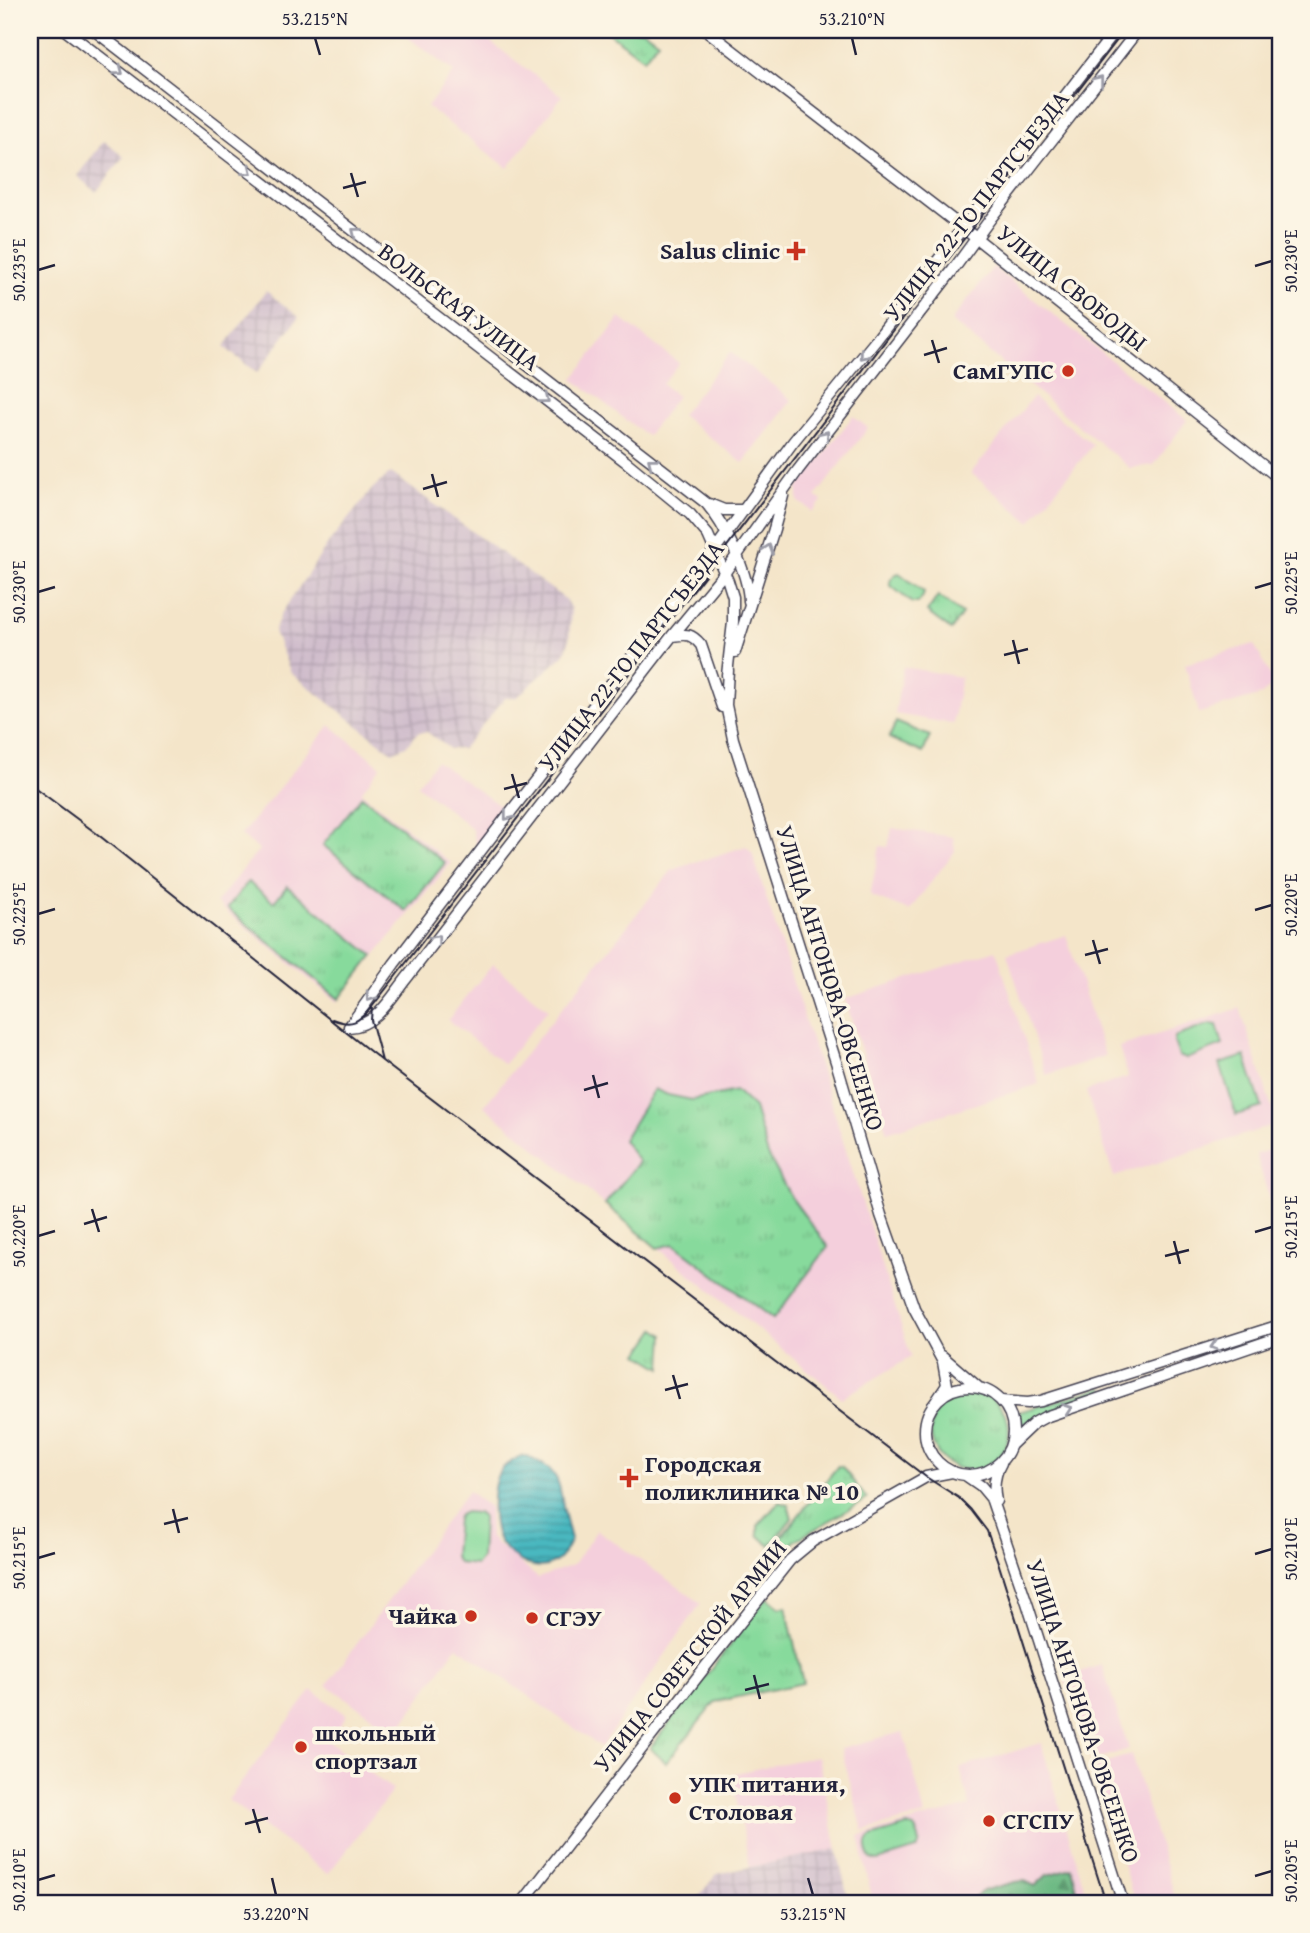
<svg xmlns="http://www.w3.org/2000/svg" width="1310" height="1933" font-family="'Gentium Book Plus',serif">
  <style>
    .built { fill: #f4cfdc }
    .industrial { fill: url(#industrial-grid) }
    .grass { fill: url(#grass-tufts); stroke: #547e6c; stroke-width: 2 }
    .forest { fill: url(#forest-firs); stroke: #486e60; stroke-width: 2 }
    .pitch { fill: #87da9c; stroke: #547e6c; stroke-width: 2 }
    .water { fill: url(#water-rules); stroke: #366d7e; stroke-width: 2 }
    .lines { fill: none; stroke-linecap: round; stroke-linejoin: round }
    .secondary-casing { stroke: #423f50; stroke-width: 13 }
    .primary-casing { stroke: #423f50; stroke-width: 15 }
    .secondary { stroke: #fff; stroke-width: 10 }
    .primary { stroke: #fff; stroke-width: 12 }
    .tram { stroke: #22223b; stroke-width: 2 }
    .oneway { stroke: #9c9ca7 }
    .ticks { fill: none; stroke: #22223b; stroke-width: 2.5 }
    .poi-dot { fill: #c8321e; stroke: #fcf5e5; stroke-width: 2.5 }
    .labels { text-anchor: middle; stroke-width: 7; stroke-linejoin: round; paint-order: stroke }
    .street-label { font-size: 24px; fill: #22223b; stroke: #fcf5e5 }
    .poi-label { font-size: 24px; font-weight: bold; fill: #22223b; stroke: #fcf5e5; text-anchor: start }
    .neatline { fill: none; stroke: #22223b; stroke-width: 2.5 }
    .ticks-label { font-size: 18px; text-anchor: middle; fill: #22223b }
  </style>
  <defs>
    <pattern id="industrial-grid" width="8" height="8" patternUnits="userSpaceOnUse" patternTransform="scale(1.75)"><rect width="8" height="8" fill="#d0bdcc"/><path d="M0 4h8M4 0v8" fill="none" stroke="#b2a2b0"/></pattern>
    <pattern id="grass-tufts" width="24" height="20" patternUnits="userSpaceOnUse" patternTransform="scale(1.75)"><rect width="24" height="20" fill="#87da9c"/><path d="M3 7l-1-3M5 7V3M7 7l1-3M15 17l-1-3M17 17v-4M19 17l1-3" fill="none" stroke="#74bb87"/></pattern>
    <pattern id="forest-firs" width="22" height="20" patternUnits="userSpaceOnUse" patternTransform="scale(1.75)"><rect width="22" height="20" fill="#6dba84"/><path d="M5 1l3.5 6h-7zM16 11l3.5 6h-7z" fill="#59976d"/></pattern>
    <pattern id="water-rules" width="6" height="5" patternUnits="userSpaceOnUse" patternTransform="scale(1.75)"><rect width="6" height="5" fill="#49b8c0"/><path d="M0 2.5h6" fill="none" stroke="#3c959d"/></pattern>
  </defs>
  <rect width="100%" height="100%" fill="#fcf5e5"/>
  <filter id="ink" filterUnits="userSpaceOnUse"><feTurbulence type="fractalNoise" baseFrequency=".0143" numOctaves="2"/><feDisplacementMap in="SourceGraphic" scale="14" xChannelSelector="R" yChannelSelector="G"/><feConvolveMatrix kernelMatrix="1 2 1 2 8 2 1 2 1" color-interpolation-filters="sRGB"/></filter>
  <filter id="wash" filterUnits="userSpaceOnUse"><feTurbulence type="fractalNoise" baseFrequency=".00686" numOctaves="4" result="noise"/><feDisplacementMap in="SourceGraphic" scale="28" xChannelSelector="R" yChannelSelector="G"/><feGaussianBlur stdDeviation="1.57" result="paint"/><feColorMatrix in="noise" values="0 0 0 0 0 0 0 0 0 0 0 0 0 0 0 0 0 1.4 0 .05"/><feComposite in="paint" operator="in"/></filter>
  <g filter="url(#wash)">
    <rect width="100%" height="100%" fill="#f4e5c9"/>
    <path class="built" d="M398 30H475L562 96 508 168 427 107 454 72Z
      M993 267 1187 420 1154 465 1130 468 951 321Z
      M620 318 679 363 662 384 677 396 647 436 573 379Z
      M730 352 792 400 743 463 681 415Z
      M1033 397 1093 445 1030 522 971 473Z
      M853 416 868 428 816 496 822 501 813 512 798 501V488Z
      M1254 644 1274 683 1262 695 1199 713 1185 664Z
      M903 667 961 677 953 724 895 714Z
      M330 725 381 766 361 792 451 863 337 1002 216 903 259 850 241 835Z
      M436 761 499 805H510L477 847 472 830 468 825 417 785Z
      M892 828 953 837 955 851 909 911 870 896 880 846 888 847Z
      M746 846 752 852 911 1357 842 1398 484 1106 672 870Z
      M1066 935 1105 1056 1046 1075 1007 954Z
      M996 950 1039 1084 887 1132 845 999Z
      M493 964 548 1009 504 1064 448 1020Z
      M1240 1008 1277 1124 1114 1177 1086 1091 1128 1077 1119 1047Z
      M1280 1147V1212L1272 1208 1256 1154Z
      M468 1491 489 1507 490 1538 538 1578 573 1565 597 1530 701 1603 601 1747 457 1646 396 1733 327 1685Z
      M1102 1665 1129 1749 1091 1761 1064 1677Z
      M312 1690 347 1715 329 1741 393 1790 328 1874 228 1800Z
      M903 1732 925 1815 863 1831 841 1748Z
      M1041 1743 1089 1903H873L859 1836 970 1806 960 1768Z
      M1131 1754 1177 1903H1135L1093 1767Z
      M818 1756 837 1849 750 1867 731 1774Z"/>
    <path class="industrial" d="M104 141 124 157 96 192 77 176Z
      M266 291 299 317 257 373 224 347Z
      M391 473 565 599 571 609 569 642 564 655 517 697 505 698 462 749H450L427 732H419L406 746 392 752 291 673 274 632 281 614 328 544 373 488Z
      M837 1849 849 1903H693L717 1874Z"/>
    <path class="grass" d="M605 30H643L658 41 644 59Z
      M938 596 962 614 951 630 927 612Z
      M896 722 930 736 923 753 889 738Z
      M362 796 445 863 406 911 323 845Z
      M248 882 274 902 287 886 373 956 339 999 227 908Z
      M654 1089 668 1095 692 1100 736 1091 754 1108 768 1155 791 1197 828 1247 773 1319 674 1244 657 1248 605 1204 639 1162 623 1140Z
      M656 1329 664 1335 662 1368 639 1354Z
      M1103 1387 1106 1394 1023 1424 1019 1419V1412Z
      M931 1431a39 39 0 1 1 78 0a39 39 0 1 1-78 0Z
      M838 1466 842 1467 867 1499 796 1540 781 1555 771 1550Z
      M779 1502 788 1505 792 1518 770 1546 758 1535V1526Z
      M767 1597 780 1608 786 1606 803 1683 715 1702 666 1763 650 1748Z"/>
    <path class="forest" d="M1072 1868 1079 1898 1073 1903H971L978 1894 985 1890 1015 1882 1025 1881 1035 1886 1047 1875Z"/>
    <path class="pitch" d="M899 573 924 592 923 596 918 603H912L890 585C889 580 894 574 899 573Z
      M1210 1024 1217 1025 1223 1045 1186 1059 1179 1056 1174 1042 1175 1037Z
      M1245 1056 1262 1107 1236 1115 1220 1064Z
      M465 1512 477 1513 483 1518 481 1558 476 1565 458 1563 454 1556 457 1519 459 1515Z
      M907 1826 914 1828C918 1834 922 1843 917 1849L878 1861 871 1859C867 1852 864 1843 871 1837Z"/>
    <path class="water" d="M521 1456C528 1456 530 1458 536 1461 558 1470 560 1485 563 1506 565 1517 568 1528 571 1539 568 1545 565 1553 560 1558 541 1577 512 1561 500 1542 491 1528 490 1488 499 1473 504 1465 513 1460 521 1456Z"/>
  </g>
  <g filter="url(#ink)">
    <g class="lines">
      <g class="secondary-casing">
        <path id="secondary" d="M65 30 625 461 690 514 708 535 728 581 733 597V622L727 675
          M94 30 706 503C725 525 748 572 749 601
          M706 30 976 238 1280 479
          M709 504 724 510H743
          M672 636C687 634 691 633 701 645L722 707
          M735 652 774 529 783 496
          M728 670 726 705 733 739 837 1065 881 1215 914 1308 943 1362 947 1385 935 1403
          M349 1027C376 1026 391 998 406 979L672 636 725 572 798 470 953 270 991 218 1138 30
          M349 1027 394 964 512 810 700 570 793 442 877 339 1116 30
          M942 1356 979 1388
          M925 1431a44 44 0 1 1 88 0a44 44 0 1 1-88 0Z
          M1001 1401 1028 1403 1041 1401 1280 1325
          M1011 1445 1034 1423 1045 1417 1280 1337
          M965 1475 981 1486 991 1498 1027 1603 1123 1903
          M996 1501C993 1487 994 1475 1001 1463
          M522 1903 716 1653 790 1560 813 1541 926 1477 952 1472"/>
      </g>
      <g class="primary-casing">
        <path id="primary" d="M1269 30 1280 38"/>
      </g>
      <use href="#secondary" class="secondary"/>
      <use href="#primary" class="primary"/>
      <path class="tram" d="M30 784 96 833 386 1064 926 1477 959 1498 971 1510 987 1531 998 1562 1106 1903
        M372 1007 371 1020 382 1061
        M332 1019C352 1027 358 1022 372 1007L1125 30"/>
    </g>
    <defs><path id="oneway-chevron" d="M-2-3.5L2.5 0L-2 3.5" fill="none" stroke-width="1.6" stroke-linecap="round" stroke-linejoin="round" transform="scale(1.75)"/></defs>
    <g class="oneway">
      <use href="#oneway-chevron" transform="translate(119 71) rotate(38)"/>
      <use href="#oneway-chevron" transform="translate(1099 80) rotate(-52)"/>
      <use href="#oneway-chevron" transform="translate(248 171) rotate(38)"/>
      <use href="#oneway-chevron" transform="translate(356 232) rotate(-142)"/>
      <use href="#oneway-chevron" transform="translate(864 355) rotate(129)"/>
      <use href="#oneway-chevron" transform="translate(545 399) rotate(38)"/>
      <use href="#oneway-chevron" transform="translate(825 435) rotate(-52)"/>
      <use href="#oneway-chevron" transform="translate(652 462) rotate(-142)"/>
      <use href="#oneway-chevron" transform="translate(768 549) rotate(-72)"/>
      <use href="#oneway-chevron" transform="translate(508 816) rotate(128)"/>
      <use href="#oneway-chevron" transform="translate(436 939) rotate(-52)"/>
      <use href="#oneway-chevron" transform="translate(370 997) rotate(126)"/>
      <use href="#oneway-chevron" transform="translate(1215 1346) rotate(162)"/>
      <use href="#oneway-chevron" transform="translate(1067 1409) rotate(-19)"/>
    </g>
  </g>
  <path class="ticks" d="M315 38 320 55M852 38 856 55M351 173 358 197M343 188 366 182M1255 266 1272 261M38 270 55 265M932 340 939 363M924 355 947 348M432 474 438 497M423 489 447 482M1255 588 1272 583M38 592 55 587M1013 640 1019 664M1004 655 1028 649M512 774 519 798M504 789 527 783M1255 910 1272 905M38 914 55 909M1093 940 1100 964M1085 955 1108 949M593 1075 599 1098M584 1090 608 1083M92 1209 99 1232M84 1224 107 1217M1255 1232 1272 1227M38 1236 55 1231M1174 1241 1180 1264M1165 1256 1189 1250M673 1375 680 1399M665 1390 688 1384M173 1509 179 1533M164 1524 188 1518M1255 1554 1272 1549M38 1558 55 1553M754 1675 760 1699M745 1690 769 1684M253 1809 260 1833M245 1824 268 1818M1255 1876 1272 1871M272 1878 276 1895M808 1878 813 1895M38 1880 55 1875"/>
  <g class="poi-dot">
    <path d="M792.5 240.5h7v7h7v7h-7v7h-7v-7h-7v-7h7z"/>
    <circle cx="1068" cy="371" r="7"/>
    <path d="M625.5 1467.5h7v7h7v7h-7v7h-7v-7h-7v-7h7z"/>
    <circle cx="471" cy="1616" r="7"/>
    <circle cx="532" cy="1618" r="7"/>
    <circle cx="301" cy="1747" r="7"/>
    <circle cx="675" cy="1798" r="7"/>
    <circle cx="989" cy="1821" r="7"/>
  </g>
  <g class="labels">
    <g class="street-label">
      <text transform="translate(976 206) rotate(-52)" y="8">УЛИЦА 22-ГО ПАРТСЪЕЗДА</text>
      <text transform="translate(1072 288) rotate(39)" y="8">УЛИЦА СВОБОДЫ</text>
      <text transform="translate(459 307) rotate(37)" y="8">ВОЛЬСКАЯ УЛИЦА</text>
      <text transform="translate(631 656) rotate(-52)" y="8">УЛИЦА 22-ГО ПАРТСЪЕЗДА</text>
      <text transform="translate(830 978) rotate(73)" y="8">УЛИЦА АНТОНОВА-ОВСЕЕНКО</text>
      <text transform="translate(690 1656) rotate(-51)" y="8">УЛИЦА СОВЕТСКОЙ АРМИИ</text>
      <text transform="translate(1083 1711) rotate(72)" y="8">УЛИЦА АНТОНОВА-ОВСЕЕНКО</text>
    </g>
    <g class="poi-label">
      <text x="780" y="259" text-anchor="end">Salus clinic</text>
      <text x="1054" y="379" text-anchor="end">СамГУПС</text>
      <text x="645" y="1472">Городская<tspan x="645" dy="28">поликлиника № 10</tspan></text>
      <text x="457" y="1624" text-anchor="end">Чайка</text>
      <text x="546" y="1626">СГЭУ</text>
      <text x="315" y="1741">школьный<tspan x="315" dy="28">спортзал</tspan></text>
      <text x="689" y="1792">УПК питания,<tspan x="689" dy="28">Столовая</tspan></text>
      <text x="1003" y="1829">СГСПУ</text>
    </g>
  </g>
  <rect width="1310" height="1933" fill="none" stroke="#fcf5e5" stroke-width="77"/>
  <rect x="38" y="38" width="1234" height="1857" class="neatline"/>
  <g class="ticks-label">
    <text x="315" y="25">53.215°N</text>
    <text x="852" y="25">53.210°N</text>
    <text transform="translate(1291 261) rotate(-90)" y="6">50.230°E</text>
    <text transform="translate(19 270) rotate(-90)" y="6">50.235°E</text>
    <text transform="translate(1291 583) rotate(-90)" y="6">50.225°E</text>
    <text transform="translate(19 592) rotate(-90)" y="6">50.230°E</text>
    <text transform="translate(1291 905) rotate(-90)" y="6">50.220°E</text>
    <text transform="translate(19 914) rotate(-90)" y="6">50.225°E</text>
    <text transform="translate(1291 1227) rotate(-90)" y="6">50.215°E</text>
    <text transform="translate(19 1236) rotate(-90)" y="6">50.220°E</text>
    <text transform="translate(1291 1549) rotate(-90)" y="6">50.210°E</text>
    <text transform="translate(19 1558) rotate(-90)" y="6">50.215°E</text>
    <text transform="translate(1291 1871) rotate(-90)" y="6">50.205°E</text>
    <text transform="translate(19 1880) rotate(-90)" y="6">50.210°E</text>
    <text x="276" y="1920">53.220°N</text>
    <text x="813" y="1920">53.215°N</text>
  </g>
</svg>
